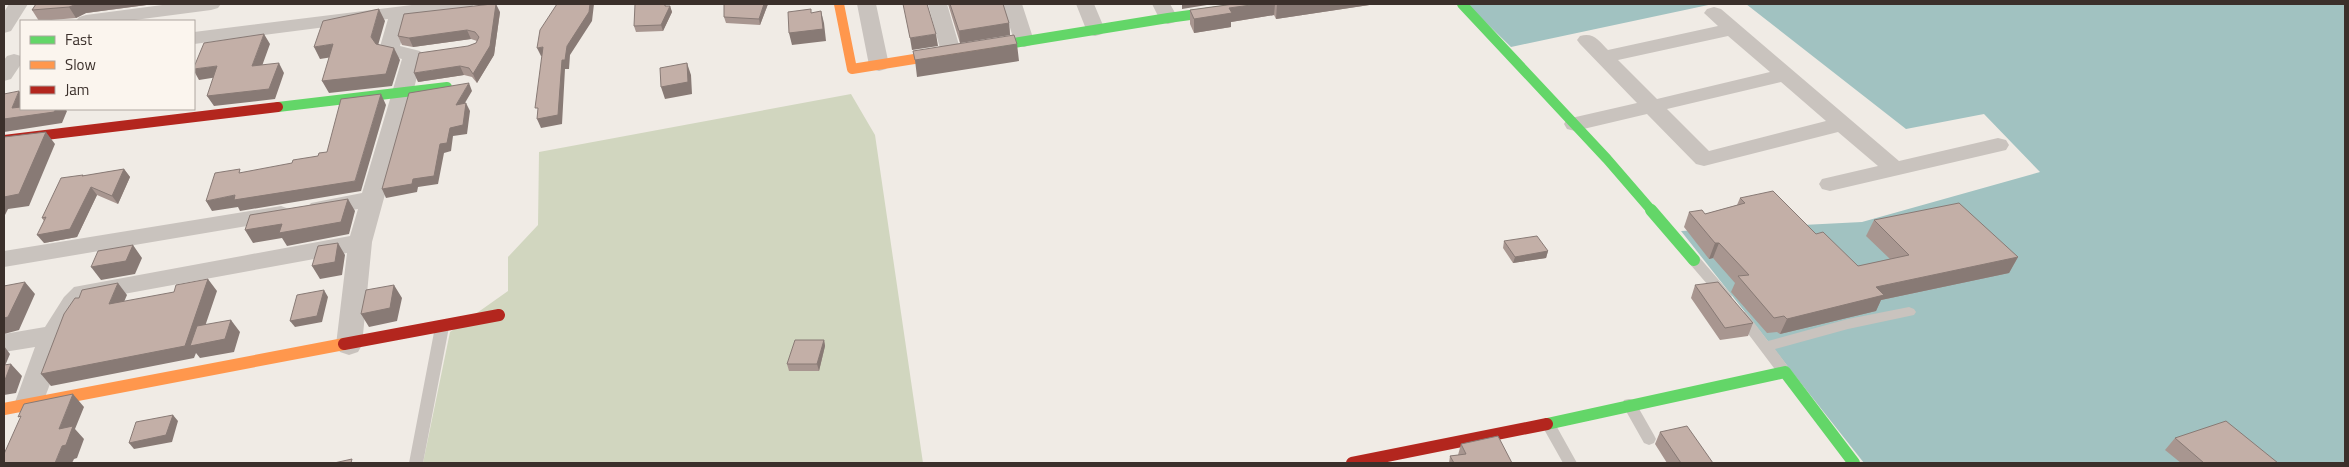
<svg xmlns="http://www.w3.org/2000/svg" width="2349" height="467" font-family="'Titillium Web',sans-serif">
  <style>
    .green { fill: #d1d6bf }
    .water { fill: #a1c2c1 }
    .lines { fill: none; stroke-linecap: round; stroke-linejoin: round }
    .lane { fill: #c9c3be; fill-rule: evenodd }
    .street { fill: #c9c3be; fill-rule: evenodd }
    .fast-far1 { stroke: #63d668; stroke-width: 10 }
    .fast { stroke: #63d668; stroke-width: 12 }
    .slow-far1 { stroke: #ff974d; stroke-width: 10 }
    .slow { stroke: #ff974d; stroke-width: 12 }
    .jam-far1 { stroke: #b3261e; stroke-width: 10 }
    .jam { stroke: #b3261e; stroke-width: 12 }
    .wall { fill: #a89690 }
    .shaded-wall { fill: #887a75 }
    .building { fill: #c3afa7; stroke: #887a75 }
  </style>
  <rect width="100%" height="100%" fill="#f0ebe5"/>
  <path class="green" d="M851 94 875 135 923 463H423L450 332 508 291V257L538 225 539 152Z"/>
  <path class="water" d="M1467 4H1713L1511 47Z
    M1746 4H2345V463H1864L1681 231 1862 222 2040 172 1984 114 1906 129Z"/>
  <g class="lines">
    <path class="lane" d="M1694 256 1699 257 1730 293 1732 296 1730 299H1720L1689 263 1688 260Z
      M1909 307 1914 309 1916 312 1914 315 1848 329 1775 349 1792 372 1790 376H1780L1734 315 1736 312H1746L1768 341 1848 319Z
      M442 322 447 324 449 327 423 463H409L435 327 437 324Z
      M1629 399 1634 400 1654 435 1656 439 1654 443 1649 445 1644 443 1622 404 1624 400Z
      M1548 418 1553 420 1577 463H1563L1541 424 1543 420Z"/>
    <path class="street" d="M9 4H28L11 31 4 33V12Z
      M170 4H221L218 8 211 10 127 21H76L79 17 86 15Z
      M420 4H474L471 8 464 10 408 17 400 46 420 51 423 55 372 242 362 345 358 352 349 355 340 352 336 345 347 253 91 300C59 332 58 375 38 412L28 415 18 412 14 405 35 347 4 352V334L45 327 64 297 74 287 350 236 358 209 319 216 311 213 307 208 311 203 362 193 402 59 382 54 379 50 388 19 194 44V32Z
      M857 4H876L889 65 886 69 879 71 872 69 869 65Z
      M928 4H947L961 52 958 56 951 58 944 56 941 52Z
      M1003 4H1022L1034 41 1031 45 1024 47 1017 45 1014 41Z
      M1076 4H1094L1105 30 1102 34 1095 36 1088 34Z
      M1152 4H1170L1178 18 1175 22 1168 24 1161 22Z
      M1714 7 1721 9 1899 161 1998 138 2006 140 2009 145 2006 150 1830 191 1822 189 1819 184 1822 179 1878 166 1838 132 1704 166 1696 164 1647 114 1575 131 1567 129 1564 124 1567 119 1637 103 1580 44 1577 40 1580 36C1594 32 1599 41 1608 50L1718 26 1704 13 1707 9ZM1728 36 1770 72 1657 99 1618 60ZM1781 82 1826 121 1709 151 1667 109Z
      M14 54 21 56V64L11 79 4 81V60L7 56Z
      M281 206 289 209 293 214 289 219 4 267V251Z"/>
    <path class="fast-far1" d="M1462 4 1607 159 1652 211
      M989 47 1168 18 1271 4
      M278 107 447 87"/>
    <path class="fast" d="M1651 210 1694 260
      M1547 424 1785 372 1854 463"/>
    <path class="slow-far1" d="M839 4 852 69 989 47"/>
    <path class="slow" d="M4 409 344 344"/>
    <path class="jam-far1" d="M4 140 278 107"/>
    <path class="jam" d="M344 344 499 315
      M1352 463 1547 424"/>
  </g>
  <path class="wall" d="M36 4H154L86 13 76 18 39 21 32 10Z
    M724 4H768L760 25 726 23 724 17Z
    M948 4H1003L1009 23 1010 35 960 43Z
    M1275 4H1376L1276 19 1274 15 1231 22V27L1194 33 1190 24V10Z
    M667 6H670L672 12 663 31 636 32 634 26Z
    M500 12 494 55 477 83 472 77 464 75 418 82 468 46 476 43 477 41 471 39 413 47 402 45 398 36Z
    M124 169 130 177 118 204 97 195 77 237 44 243V221L42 218 83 175 84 176Z
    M1740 198 1816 234 1858 266 1890 259 1866 236 1874 220 2018 257 2009 273 1881 300 1876 311 1780 334 1777 332 1767 333 1731 292 1735 283 1713 258 1709 259 1684 227 1689 212 1705 214 1737 205Z
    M1504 241 1548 251 1546 258 1513 263 1503 248Z
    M1695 285 1753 323 1748 336 1720 340 1691 298Z
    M824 340 825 346 819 371H789L787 364Z
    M1660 432 1713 463H1667L1655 444Z
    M2175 438 2278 463H2181L2165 450Z
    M1461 444 1512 463H1449L1450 456 1458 455Z"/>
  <path class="shaded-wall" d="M77 4H154L86 13 76 18 69 7Z
    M496 4 500 12 494 55 477 83 473 74Z
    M590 4H594L592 21 570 55 569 69H565L562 124 541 128 537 119 567 46Z
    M764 4H768L760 25 759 19Z
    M1182 4H1213L1182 9Z
    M1258 4H1275L1274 15 1231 22V27L1194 33V19L1229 8Z
    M1277 4H1376L1276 19Z
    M670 6 672 12 663 31 661 25Z
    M379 9 385 21 377 49 371 37Z
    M821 11 824 23 826 41 792 45 789 33Z
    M1009 23 1010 35 960 43 959 31Z
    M467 30 471 39 413 47 409 38Z
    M264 34 270 44 258 77 252 66Z
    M936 34 938 46 912 50 910 38Z
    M333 44 339 56 320 59 314 47Z
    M1017 44 1019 61 917 77 915 60Z
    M543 47 547 56H541L537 48Z
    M394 48 400 60 392 86 329 93 322 81Z
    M279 63 284 73 275 99 214 106 207 96Z
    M687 63 691 75 692 94 665 99 661 87Z
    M217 66 224 76 199 80 194 71V69Z
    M460 66 464 75 418 82 414 73Z
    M469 83 472 91 459 113 456 105Z
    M19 91 21 93V109H65L67 111 62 123 4 132V119L12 108Z
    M381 94 386 105 361 191 240 211 238 207 212 211 206 201 235 195 355 181Z
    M466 103 470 111 467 134 453 136 451 151 444 153 438 184 418 187 417 192 386 198 382 189 413 179 440 144 450 128Z
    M46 132 55 144 29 206 8 209 4 217V197Z
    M124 169 130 177 118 204 112 196Z
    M91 187 97 195 77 237 44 243 37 235Z
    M348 199 355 211 349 234 287 246 282 238 253 243 245 230Z
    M338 243 345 255 342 275 320 279 312 266Z
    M1715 243H1719L1713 258 1709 259Z
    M133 245 142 258 135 274 101 280 91 267Z
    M1548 251 1546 258 1513 263 1515 257Z
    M2018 257 2009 273 1881 300 1876 311 1780 334 1787 319 1876 287Z
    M208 279 217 291 199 344 231 320 240 332 234 352 200 358 196 353 194 358 51 386 41 374Z
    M25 282 35 294 19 330 4 334V318Z
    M118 283 127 295 118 316 109 304Z
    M394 285 402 298 397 321 369 327 361 314Z
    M324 290 328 297 322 322 295 327 290 321Z
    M824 340 825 346 819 371 817 364Z
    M4 346 10 354 4 368Z
    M11 364 22 376 16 393 4 395V381Z
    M73 394 84 407 75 429 84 439 77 458 74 459 72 463H55L62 446 59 429Z
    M173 415 178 421 172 442 134 449 129 443Z"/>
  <path class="building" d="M36 4H77L69 7 32 10Z
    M492 4H496L490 46 473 74 469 68 460 66 414 73 419 53 468 46 476 43 479 37 475 32 467 30 409 38 398 36 404 14Z
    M557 4H590L589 12 567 46 565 60H562L558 115 537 119 538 108H535L543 47 537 48 540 30Z
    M635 4H665V6H670L661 25 634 26Z
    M724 4H764L759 19 724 17Z
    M903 4H927L936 34 910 38Z
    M950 4H1003L1009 23 959 31Z
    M1234 4H1258L1229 8 1232 13 1194 19 1190 10Z
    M379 9 371 37 376 44 394 48 386 74 322 81 333 44 314 47 323 21Z
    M811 9V13L821 11 823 29 789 33 788 12Z
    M264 34 252 66 279 63 269 89 207 96 217 66 194 69V67L204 43Z
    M1014 35 1017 44 915 60 913 51Z
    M687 63 688 82 661 87 660 68Z
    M469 83 456 105 466 103 463 125 450 128 447 143 440 144 434 176 413 179 412 184 382 189 409 93Z
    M19 91 12 108 21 107V109H56L54 112 4 119V94Z
    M381 94 355 181 234 200 235 195 206 201 215 173 240 169 239 173 292 163 293 160 318 156 319 153 327 152 341 99Z
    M46 132 19 194 4 197V137Z
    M124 169 112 196 91 187 70 229 37 235 46 217 42 218 61 178 83 175 82 176Z
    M1773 191 1816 234 1823 232 1858 266 1909 255 1874 220 1959 203 2018 257 1876 287 1884 295 1787 319 1784 316 1774 318 1738 276 1749 275 1719 243H1715L1689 212 1702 210 1705 214 1745 203 1740 198Z
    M348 199 341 222 279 233 282 224 245 230 250 215Z
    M1537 236 1548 251 1515 257 1504 241Z
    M338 243 335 262 312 266 318 246Z
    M133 245 126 261 91 267 98 251Z
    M208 279 185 346 41 374 64 314 75 298H79L82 290 118 283 109 304 174 292 176 285Z
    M25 282 8 317 4 318V286Z
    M1718 282 1753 323 1725 328 1695 285Z
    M394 285 390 308 361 314 366 290Z
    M324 290 317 316 290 321 297 295Z
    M231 320 225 339 190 346 197 326Z
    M795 340H824L817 364H787Z
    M11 364 5 380 4 381V365Z
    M73 394 59 429 73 426 66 445 62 446 55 463H4V454L21 416 18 417 24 404Z
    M173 415 166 435 129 443 136 422Z
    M2226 421 2278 463H2204L2175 438Z
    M1687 426 1713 463H1681L1660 432Z
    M1498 436 1512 463H1454L1450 456 1466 454 1461 444Z
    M352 459 351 463H334Z"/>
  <rect width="2349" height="467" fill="none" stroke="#3b302b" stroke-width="10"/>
  <rect x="20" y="20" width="175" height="90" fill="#fbf5ee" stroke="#aea6a0"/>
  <rect x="30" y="36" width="25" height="8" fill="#63d668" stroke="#aea6a0"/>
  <text x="65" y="45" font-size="15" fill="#3b302b">Fast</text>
  <rect x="30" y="61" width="25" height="8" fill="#ff974d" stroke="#aea6a0"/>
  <text x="65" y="70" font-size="15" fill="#3b302b">Slow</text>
  <rect x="30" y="86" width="25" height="8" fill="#b3261e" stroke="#aea6a0"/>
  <text x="65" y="95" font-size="15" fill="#3b302b">Jam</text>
</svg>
